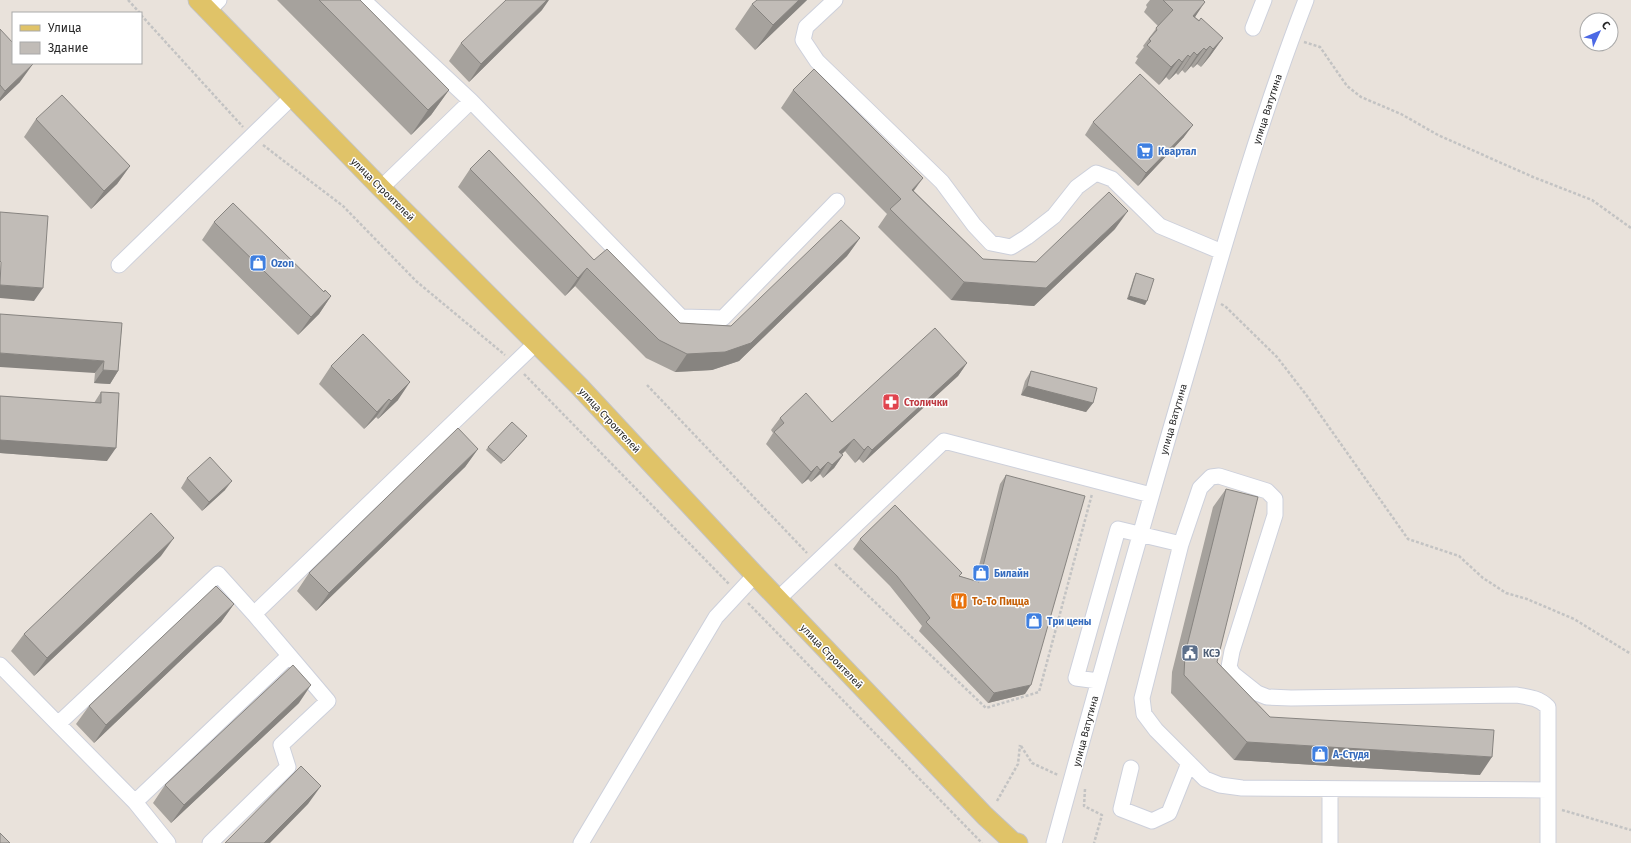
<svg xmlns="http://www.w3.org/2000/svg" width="1631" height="843" font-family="'Fira Sans',sans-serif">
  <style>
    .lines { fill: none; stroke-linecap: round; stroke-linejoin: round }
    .minor-casing { stroke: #cdd0db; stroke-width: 17 }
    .major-casing { stroke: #c3c3c3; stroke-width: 21 }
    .path { stroke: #c3c3c3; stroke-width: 2.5; stroke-dasharray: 3 2; stroke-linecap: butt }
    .minor { stroke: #fff; stroke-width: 15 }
    .major { stroke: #e0c368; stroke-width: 19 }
    .wall { fill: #a6a29d }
    .shaded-wall { fill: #878480 }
    .building { fill: #c1bcb7; stroke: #878480 }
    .labels { text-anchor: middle; stroke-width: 3; stroke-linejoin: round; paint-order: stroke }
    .street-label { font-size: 10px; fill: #282828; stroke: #fff }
    .shop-label { font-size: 10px; font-weight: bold; fill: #366cbe; stroke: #fff; text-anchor: start }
    .health-label { font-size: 10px; font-weight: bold; fill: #be3a42; stroke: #fff; text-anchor: start }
    .food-label { font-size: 10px; font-weight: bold; fill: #c56008; stroke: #fff; text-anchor: start }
    .service-label { font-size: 10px; font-weight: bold; fill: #4e5e75; stroke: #fff; text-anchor: start }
  </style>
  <rect width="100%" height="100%" fill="#e9e2db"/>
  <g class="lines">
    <g class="minor-casing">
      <path id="minor" d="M363 0 471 101 381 188
        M835 0 806 27 803 40 817 61 942 182 974 225 991 243 1011 247 1027 237 1054 216 1077 187 1096 173 1112 179 1160 226 1222 252
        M208 11 219 0
        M1253 28 1264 0
        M471 101 681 317 723 318 837 201
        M119 265 292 97
        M778 599 944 441 1151 495
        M0 665 58 724 218 574 254 614 536 343
        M1098 681 1076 678 1118 529 1181 544
        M58 724 135 802 168 843
        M1131 768 1121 809 1152 821 1169 813 1189 763
        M1330 789V843
        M135 802 289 656
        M210 843 288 767 281 745 328 701 254 614
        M581 843 716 617 755 575
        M1054 843C1099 678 1146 513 1194 349 1228 232 1262 114 1306 0
        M1548 843V707C1539 698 1529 697 1516 695L1291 698 1267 697 1257 693 1233 674 1229 667 1232 651 1275 515V499L1267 491 1219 476 1211 477 1200 488 1181 544 1142 698 1144 714 1156 730 1205 779 1220 785 1242 788 1548 790"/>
    </g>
    <g class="major-casing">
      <path id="major" d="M198 0 381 188 579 386 755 575 985 816 1013 842 1018 843"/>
    </g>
    <path class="path" d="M128 0 140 13
      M141 15 243 127
      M1304 42 1320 47 1347 86 1361 97 1401 114 1438 135 1533 177 1592 200 1631 228
      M263 145 343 206 416 281 505 355
      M1221 304 1226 307 1277 357 1307 396 1408 539 1459 556 1483 578 1506 593 1527 599 1574 619 1631 654
      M524 374 729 584
      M647 385 807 553
      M835 564 986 708 1039 692 1092 494
      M748 603 982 843
      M1021 746 1032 763 1058 775
      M1085 789 1084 806 1102 815 1094 843
      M997 801 1018 764 1020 745
      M1562 810 1631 830"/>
    <use href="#minor" class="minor"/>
    <use href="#major" class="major"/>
  </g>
  <path class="wall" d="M277 0H360L449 90 431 115 411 135Z
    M807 0 755 50 735 29 752 4Z
    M1150 0H1203L1195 17 1223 38 1210 56 1201 67 1197 64 1193 68 1191 66 1185 73 1182 70 1178 75 1176 73 1169 80 1166 77 1159 85 1135 63 1138 58 1136 57 1144 47 1143 46 1158 26 1144 12 1147 7 1146 5Z
    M542 10 469 82 449 61 461 43Z
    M0 29 20 82 0 101Z
    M793 90 914 191 983 259 1036 262 1115 229 1034 306 951 300 878 227 887 214 781 108Z
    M36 119 130 166 117 184 91 209 24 137Z
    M1093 122 1184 137 1138 186 1085 135Z
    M470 169 680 323 731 326 860 238 847 256 739 361 712 370 675 372 646 358 575 286 565 296 458 187Z
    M214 222 331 296 319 314 298 335 202 240Z
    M1136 273 1145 305 1127 299 1134 277Z
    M122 323 118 371 110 384 94 383 95 373Z
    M967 363 958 376 863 463 859 459 855 463 845 451 842 454 843 455 834 468 823 478 820 474 811 482 808 479 802 484 766 444 773 433 771 430 780 418 832 422Z
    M331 366 398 400 378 419 376 417 364 429 319 384Z
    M1031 371 1093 403 1086 412 1021 395 1025 381Z
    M101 392 107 461 0 453V396L94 403Z
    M525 439 501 464 486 450 488 447Z
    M478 449 465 467 316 611 297 591 309 573Z
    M1006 475 1025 694 988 703 919 631 922 626 890 586 853 549 860 539 960 576 975 581 1000 484Z
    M187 478 225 490 202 511 181 488Z
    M1226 489 1217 662 1270 717 1480 775 1234 760 1171 693 1172 672 1213 507Z
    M161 556 34 676 11 651 24 634Z
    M234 604 221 622 94 743 76 724 89 706Z
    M299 703 171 823 153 803 165 785Z"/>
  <path class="shaded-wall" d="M547 0H549L542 10 469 82 481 64Z
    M799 0H807L755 50 773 25Z
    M1205 2 1193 20V16Z
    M1223 38 1210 56 1201 67 1213 49Z
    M1210 46 1197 64 1193 68 1206 50Z
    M1204 48 1191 66 1185 73 1197 55Z
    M1194 52 1182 70 1178 75 1190 57Z
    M1188 55 1176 73 1169 80 1182 62Z
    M1179 59 1166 77 1159 85 1171 67Z
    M33 64 20 82 0 101V98L5 91Z
    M449 90 431 115 411 135 428 110Z
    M1193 125 1184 137 1138 186 1146 173Z
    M130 166 117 184 91 209 104 191Z
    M923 178 910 196 912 190Z
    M1128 211 1115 229 1034 306 951 300 964 282 1046 288Z
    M860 238 847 256 739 361 712 370 675 372 687 354 725 352Z
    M587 268 575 286 565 296 578 278Z
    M0 285 43 288 34 301 0 298Z
    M331 296 319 314 298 335 311 317Z
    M1129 296 1147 301 1145 305 1127 299Z
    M0 353 104 361 95 373 0 367Z
    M967 363 958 376 863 463 872 450Z
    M103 370 118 371 110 384 94 383Z
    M410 382 398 400 378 419 391 401Z
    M1027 386 1093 403 1086 412 1021 395Z
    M389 399 376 417 364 429 377 412Z
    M854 439 845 451 831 464 839 452Z
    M0 440 116 448 107 461 0 453Z
    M868 446 859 459 855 463 864 450Z
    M478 449 465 467 316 611 329 593Z
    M843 455 834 468 823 478 832 465Z
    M828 462 820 474 811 482 820 470Z
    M817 466 808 479 802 484 811 472Z
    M232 481 225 490 202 511 209 502Z
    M174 538 161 556 34 676 47 658Z
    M234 604 221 622 94 743 106 725Z
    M311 685 299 703 171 823 184 805Z
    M1031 685 1025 694 988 703 994 693Z
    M1247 742 1492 757 1480 775 1234 760Z
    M321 786 308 804 270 843H264Z"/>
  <path class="building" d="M319 0H360L449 90 428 110Z
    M506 0H547L481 64 461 43Z
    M757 0H799L773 25 752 4Z
    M1163 0H1203L1205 2 1193 16 1199 21 1201 18 1223 38 1213 49 1210 46 1206 50 1204 48 1197 55 1194 52 1190 57 1188 55 1182 62 1179 59 1171 67 1147 45 1151 41 1149 39 1157 30 1156 28 1173 10Z
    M0 29 13 43V63H32L33 64 5 91 0 85Z
    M814 69 923 178 912 190 983 259 1036 262 1109 192 1128 211 1046 288 964 282 890 209 901 199 793 90Z
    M1140 74 1193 125 1146 173 1093 122Z
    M62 95 130 166 104 191 36 119Z
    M489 150 594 260 607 249 680 323 731 326 841 220 860 238 751 343 725 352 687 354 659 340 587 268 578 278 470 169Z
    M233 203 324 292 325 290 331 296 311 317 214 222Z
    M0 212 48 216 43 288 0 285 1 262 0 261Z
    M1136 273 1154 279 1147 301 1129 296Z
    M0 314 122 323 118 371 103 370 104 361 0 353Z
    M935 328 967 363 872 450 868 446 864 450 854 439 839 452 843 455 832 465 828 462 820 470 817 466 811 472 774 432 784 423 780 418 806 393 832 422Z
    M363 334 410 382 391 401 389 399 377 412 331 366Z
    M1031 371 1097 388 1093 403 1027 386Z
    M101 392 119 393 116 448 0 440V396L101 403Z
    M512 422 527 436 504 461 488 447Z
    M458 428 478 449 329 593 309 573Z
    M210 457 232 481 209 502 187 478Z
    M1006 475 1085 496 1031 685 994 693 926 622 930 618 897 576 860 539 895 505 962 573 959 576 979 582Z
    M1226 489 1258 497 1217 662 1270 717 1494 730 1492 757 1247 742 1184 675 1185 654Z
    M151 513 174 538 47 658 24 634Z
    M216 586 234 604 106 725 89 706Z
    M293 665 311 685 184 805 165 785Z
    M301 766 321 786 264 843H225Z
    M0 833 10 843H0Z"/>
  <defs>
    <g id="supermarket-square" transform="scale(0.9)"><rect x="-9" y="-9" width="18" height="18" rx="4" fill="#3f7fe0" stroke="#fff"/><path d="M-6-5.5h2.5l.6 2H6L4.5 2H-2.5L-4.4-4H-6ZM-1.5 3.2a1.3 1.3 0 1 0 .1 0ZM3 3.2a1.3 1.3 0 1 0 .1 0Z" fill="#fff"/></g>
    <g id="shop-square" transform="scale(0.9)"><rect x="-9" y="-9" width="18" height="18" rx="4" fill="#3f7fe0" stroke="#fff"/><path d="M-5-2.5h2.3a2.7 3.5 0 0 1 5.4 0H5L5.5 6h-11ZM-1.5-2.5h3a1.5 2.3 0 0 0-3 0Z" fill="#fff"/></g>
    <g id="pharmacy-square" transform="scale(0.9)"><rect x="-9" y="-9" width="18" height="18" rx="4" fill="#e0444e" stroke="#fff"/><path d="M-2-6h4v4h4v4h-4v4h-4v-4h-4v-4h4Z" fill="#fff"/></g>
    <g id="restaurant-square" transform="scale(0.9)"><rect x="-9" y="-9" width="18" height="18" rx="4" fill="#e8710a" stroke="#fff"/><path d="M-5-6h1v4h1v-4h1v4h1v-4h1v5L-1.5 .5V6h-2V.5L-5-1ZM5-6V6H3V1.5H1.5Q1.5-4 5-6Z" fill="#fff"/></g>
    <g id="civic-square" transform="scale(0.9)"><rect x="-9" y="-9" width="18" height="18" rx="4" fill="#5c6f8a" stroke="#fff"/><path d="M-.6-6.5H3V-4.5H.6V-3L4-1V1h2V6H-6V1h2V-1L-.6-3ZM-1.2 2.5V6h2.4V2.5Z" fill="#fff"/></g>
  </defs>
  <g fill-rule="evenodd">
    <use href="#supermarket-square" x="1145" y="151"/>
    <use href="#shop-square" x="258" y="263"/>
    <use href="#pharmacy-square" x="891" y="402"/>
    <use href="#shop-square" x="981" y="573"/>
    <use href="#restaurant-square" x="959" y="601"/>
    <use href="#shop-square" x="1034" y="621"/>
    <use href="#civic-square" x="1190" y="653"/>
    <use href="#shop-square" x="1320" y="754"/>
  </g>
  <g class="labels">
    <g class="street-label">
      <text transform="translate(1267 109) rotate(-72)" y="4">улица Ватутина</text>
      <text transform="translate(383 189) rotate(45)" y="4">улица Строителей</text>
      <text transform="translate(1173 419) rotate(-74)" y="4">улица Ватутина</text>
      <text transform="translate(610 420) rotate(47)" y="4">улица Строителей</text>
      <text transform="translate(832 656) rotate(46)" y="4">улица Строителей</text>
      <text transform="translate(1085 731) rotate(-75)" y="4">улица Ватутина</text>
    </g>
    <g class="shop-label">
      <text x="1158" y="155">Квартал</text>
      <text x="271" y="267">Ozon</text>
      <text x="994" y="577">Билайн</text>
      <text x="1047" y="625">Три цены</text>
      <text x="1333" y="758">А-Студя</text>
    </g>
    <g class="health-label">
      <text x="904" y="406">Столички</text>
    </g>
    <g class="food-label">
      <text x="972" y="605">То-То Пицца</text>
    </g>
    <g class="service-label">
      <text x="1203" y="657">КСЭ</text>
    </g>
  </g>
  <rect x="12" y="12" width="130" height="52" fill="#ffffff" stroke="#a9a9a9"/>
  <rect x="20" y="25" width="20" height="6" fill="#e0c368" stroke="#a9a9a9"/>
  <text x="48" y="32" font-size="12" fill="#282828">Улица</text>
  <rect x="20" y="42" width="20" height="12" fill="#c1bcb7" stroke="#a9a9a9"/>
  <text x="48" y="52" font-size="12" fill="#282828">Здание</text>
  <g transform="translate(1599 32) rotate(46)"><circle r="19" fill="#ffffff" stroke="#a9a9a9"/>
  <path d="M0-3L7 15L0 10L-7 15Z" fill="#4c69e5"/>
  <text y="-6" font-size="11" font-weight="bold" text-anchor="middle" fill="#282828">С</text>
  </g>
</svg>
